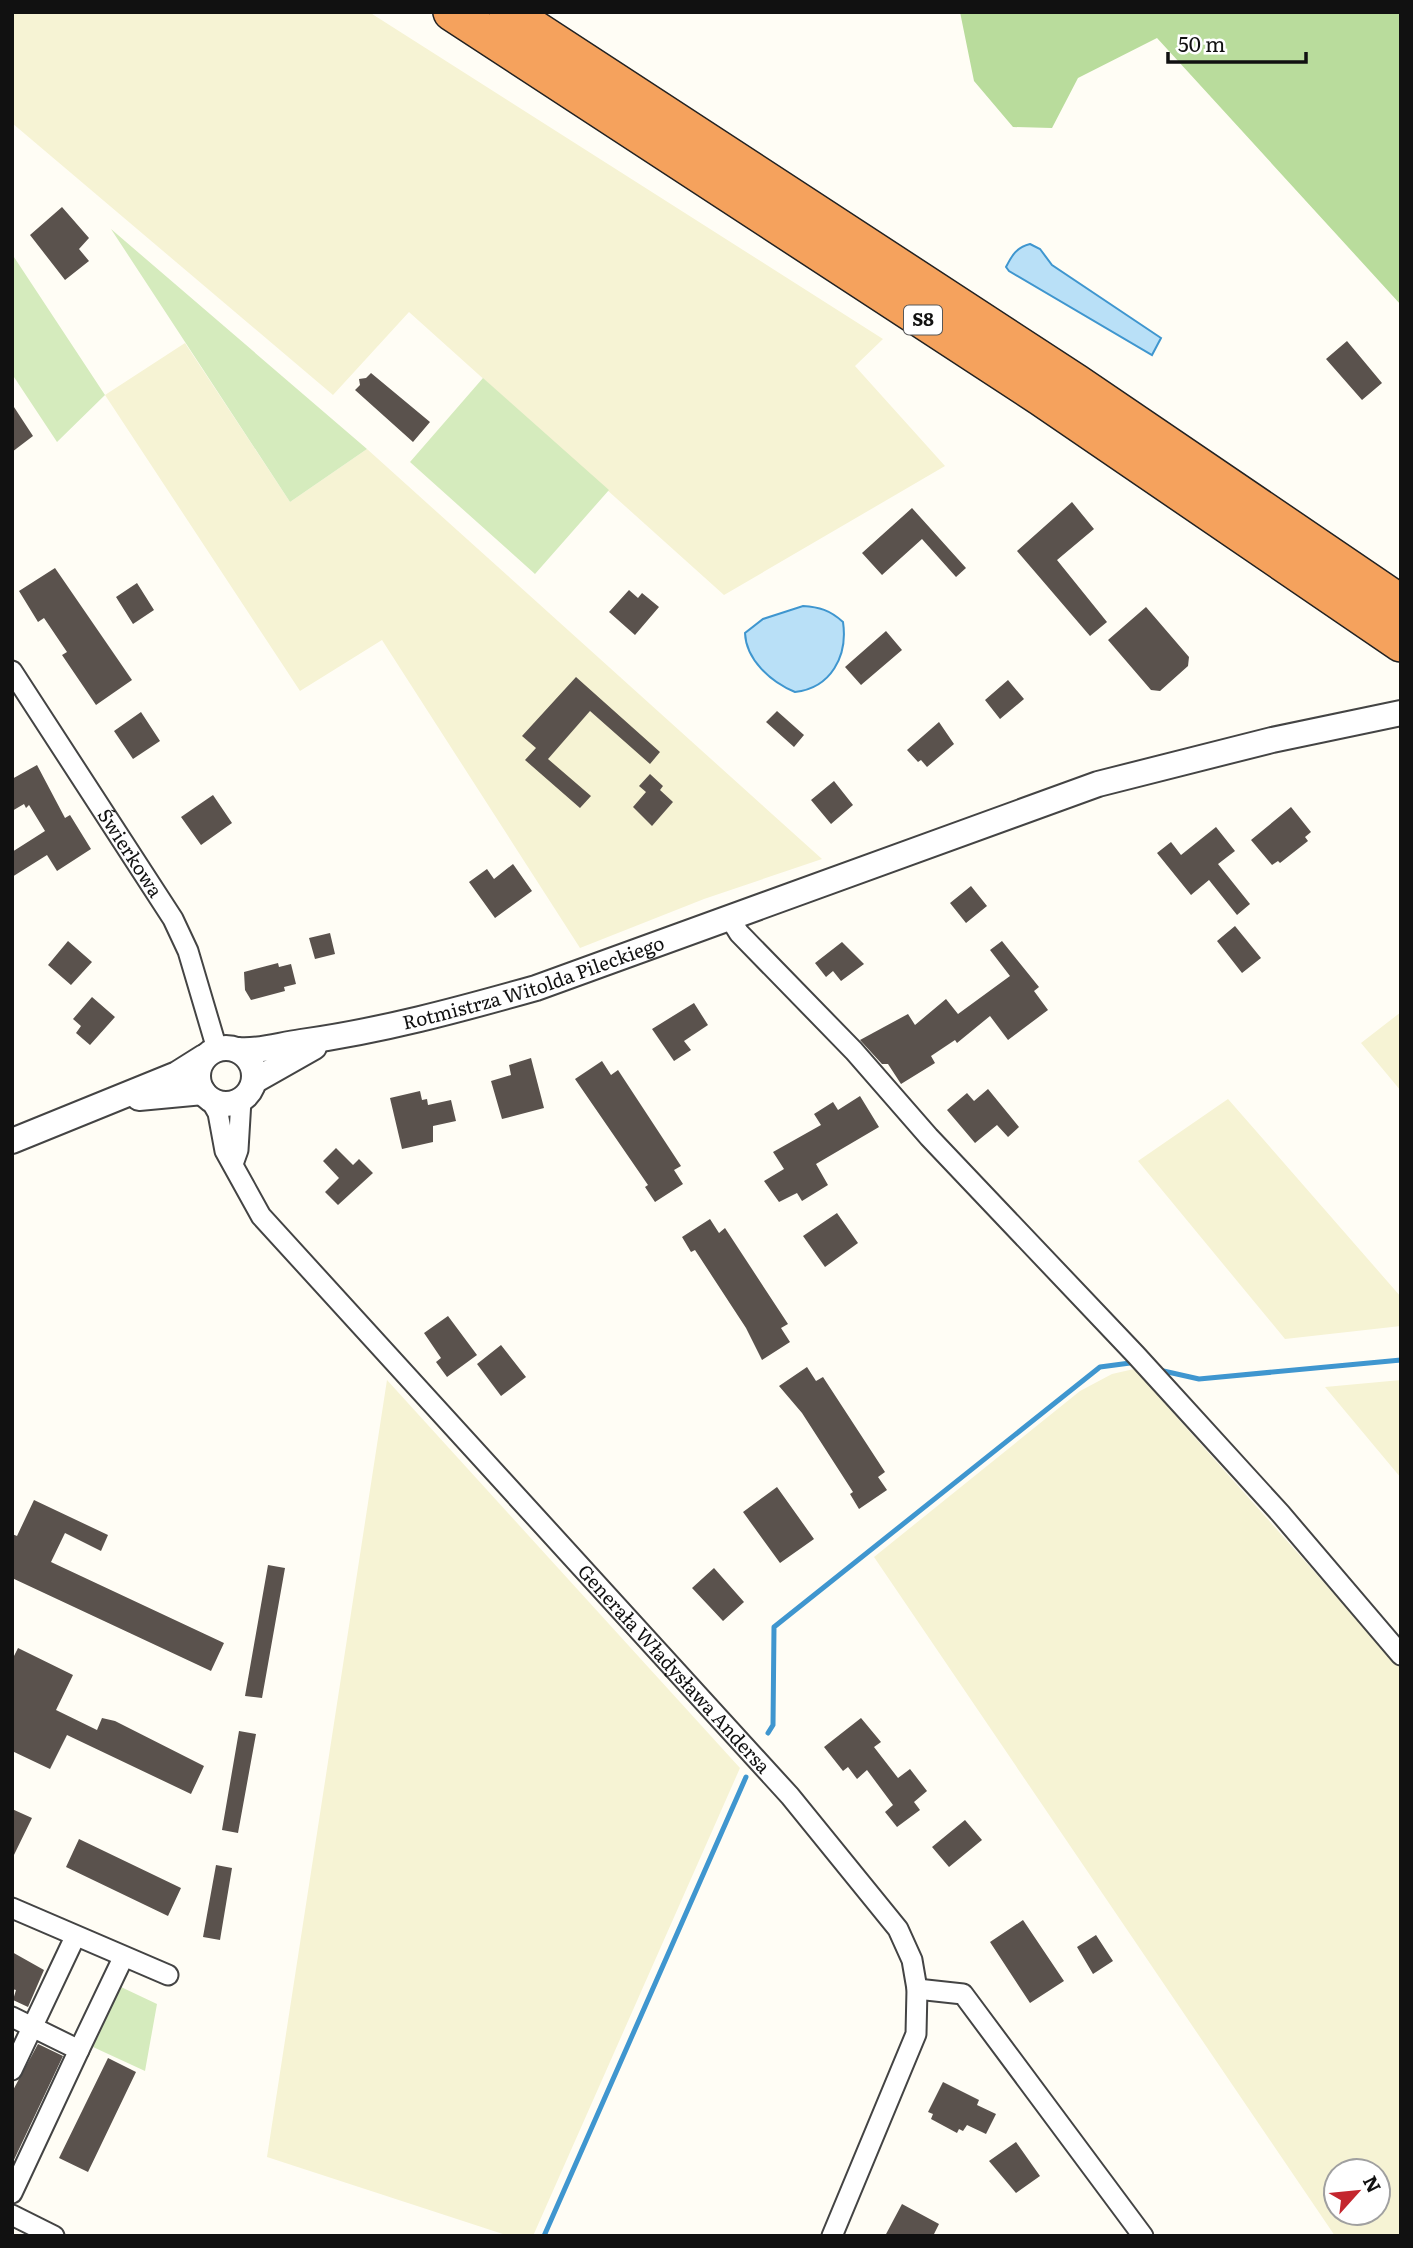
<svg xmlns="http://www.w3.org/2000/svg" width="1413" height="2248" font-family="Literata,serif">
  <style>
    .farmland { fill: #f6f3d4; fill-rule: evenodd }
    .green { fill: #d5ebbd }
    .forest { fill: #b9dc9c }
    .water { fill: #b9e0f7; stroke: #3f96cf; stroke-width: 2 }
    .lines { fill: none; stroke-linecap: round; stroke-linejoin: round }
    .stream { stroke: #3f96cf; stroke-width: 5 }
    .building { fill: #5a524d }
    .minor-casing { stroke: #444; stroke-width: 23 }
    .tertiary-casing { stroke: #444; stroke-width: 28 }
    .motorway-casing { stroke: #222; stroke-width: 40 }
    .minor { stroke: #fff; stroke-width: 19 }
    .tertiary { stroke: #fff; stroke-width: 24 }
    .motorway { stroke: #f5a25d; stroke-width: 37 }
    .labels { text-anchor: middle; stroke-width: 7; stroke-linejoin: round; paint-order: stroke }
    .shield { fill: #fff; stroke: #585858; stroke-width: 2 }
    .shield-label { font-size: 18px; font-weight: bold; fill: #111 }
    .street-label { font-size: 19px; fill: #111; stroke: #fff }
  </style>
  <rect width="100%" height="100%" fill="#fffdf5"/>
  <path class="farmland" d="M12 12H369L883 339 855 366 945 466 724 595 409 312 333 395 12 123Z
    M185 343 290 502 367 449 822 859 704 899 580 948 382 640 300 691 105 395Z
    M1401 1012V1091L1361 1043Z
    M1228 1099 1401 1297V1326L1285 1339 1138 1161Z
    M1134 1369 1401 1669V2236H1335L874 1557 1080 1391 1112 1374ZM1336 2171H1378V2213H1336Z
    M387 1380 740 1768 533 2236H509L267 2157Z
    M1401 1380V1478L1325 1387Z"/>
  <path class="green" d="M111 229 367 449 290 502Z
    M12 254 105 395 57 442 12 374Z
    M483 378 609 490 535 574 410 462Z
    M121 1987 157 2004 145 2071 93 2047Z"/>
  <path class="forest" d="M960 12H1401V305L1157 38 1078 78 1052 128 1013 127 974 81Z"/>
  <path class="water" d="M1030 244 1040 249 1052 265 1161 338 1152 355 1009 271 1006 267C1012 255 1017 247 1030 244Z
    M803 606C819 607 830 610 843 622 848 656 831 688 795 692 771 682 746 660 745 633L763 619Z"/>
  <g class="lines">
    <path class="stream" d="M1159 1370 1199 1379 1401 1360
      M768 1733 773 1725 774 1627 1100 1367 1130 1363
      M544 2236 746 1777"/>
  </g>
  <path class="building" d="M62 207 89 238 79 249 89 261 65 280 30 235Z
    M1347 341 1382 383 1362 400 1326 359Z
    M371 373 430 422 413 442 355 390 360 385 359 379 366 378Z
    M12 404 33 436 12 452Z
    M1072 502 1094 529 1057 560 1107 622 1090 636 1017 551Z
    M912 508 966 568 956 577 922 539 882 575 862 553Z
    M55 568 132 680 96 705 62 655 67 652 44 618 38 622 19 591Z
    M137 583 154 610 133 624 116 597Z
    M629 590 638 598 642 593 659 607 635 635 609 612Z
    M1146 607 1189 657 1188 666 1160 691 1151 690 1108 640Z
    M886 631 902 650 861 685 845 667Z
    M576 677 660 752 650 764 590 711 548 759 591 796 580 808 525 760 536 748 522 736Z
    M1008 680 1024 699 1000 719 985 700Z
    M777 711 804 735 794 747 766 722Z
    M141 712 160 741 133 759 114 731Z
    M939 722 954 744 927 767 921 760 918 762 907 750Z
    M37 765 65 818 70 815 91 849 57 871 47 855 12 877V852L45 831 29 805 26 808 24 804 12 811V779Z
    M650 774 663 786 660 790 673 802 652 826 633 807 646 792 639 786Z
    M834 781 853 805 831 824 811 800Z
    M213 795 232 823 201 845 181 817Z
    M1291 807 1311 832 1305 837 1308 841 1280 863 1278 861 1272 865 1251 840Z
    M1216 827 1235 851 1218 864 1250 904 1237 915 1209 880 1191 895 1157 853 1171 842 1181 855Z
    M513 864 532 891 495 918 469 882 487 869 494 879Z
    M971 886 987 906 966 923 950 903Z
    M1235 926 1261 958 1242 973 1217 941Z
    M330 933 335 954 315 959 309 938Z
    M68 941 92 962 71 985 48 965Z
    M1002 941 1039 987 1034 991 1048 1010 1008 1040 990 1016 957 1043 955 1040 931 1056 935 1063 901 1084 888 1064H882L860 1040 908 1014 915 1025 946 999 958 1014 1010 976 990 950Z
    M842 942 864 964 841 981 833 971 826 977 815 963Z
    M278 963 279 967 291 964 296 984 284 987 285 991 251 1000 245 990 244 972Z
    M92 997 115 1017 90 1045 76 1033 81 1026 73 1019Z
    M694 1003 708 1025 684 1041 691 1050 674 1061 652 1029Z
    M531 1058 544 1108 502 1119 491 1081 511 1075 509 1065Z
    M602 1061 611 1075 618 1070 681 1166 674 1170 683 1184 655 1202 645 1187 648 1185 575 1079Z
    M988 1089 1019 1127 1008 1137 997 1125 975 1143 947 1110 967 1093 974 1101Z
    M420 1091 422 1100 427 1099 428 1105 451 1100 456 1121 433 1126V1142L402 1149 390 1098Z
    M860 1096 879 1127 816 1164 828 1185 802 1201 797 1193 779 1202 764 1181 784 1169 773 1152 821 1125 814 1114 833 1102 838 1110Z
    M336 1148 353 1165 359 1159 373 1173 338 1205 325 1192 339 1178 323 1161Z
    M837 1213 858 1243 825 1267 803 1236Z
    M710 1219 719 1233 725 1228 788 1324 781 1328 790 1342 762 1360 746 1328 695 1250 691 1252 682 1237Z
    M448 1316 477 1355 447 1377 436 1362 441 1358 424 1333Z
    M501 1345 526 1377 501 1396 477 1364Z
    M807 1367 816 1381 823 1377 885 1472 878 1477 887 1490 859 1509 850 1494 853 1492 802 1413 779 1386Z
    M777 1487 814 1539 780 1563 743 1512Z
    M34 1500 108 1535 101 1551 65 1533 51 1562 224 1643 211 1671 12 1578V1534L17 1536Z
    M268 1565 285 1568 262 1698 245 1696Z
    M714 1568 744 1602 723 1621 692 1588Z
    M18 1648 73 1675 56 1710 97 1730 102 1718 115 1721 204 1766 191 1794 67 1735 50 1769 12 1751V1660Z
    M861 1718 881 1742 874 1747 898 1778 910 1769 927 1791 914 1802 920 1810 897 1827 885 1812 893 1805 867 1770 857 1779 848 1767 843 1771 824 1747Z
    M239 1731 256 1734 238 1833 222 1830Z
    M12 1809 32 1818 12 1859Z
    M965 1820 982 1840 949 1867 932 1847Z
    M79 1839 181 1888 168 1916 66 1867Z
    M216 1865 232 1868 220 1940 203 1937Z
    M1023 1920 1064 1981 1030 2003 990 1942Z
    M1096 1935 1113 1961 1093 1974 1077 1947Z
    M12 1952 44 1970 28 2007 13 2000 16 1990 12 1989Z
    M38 2044 63 2056 12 2164V2092Z
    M108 2058 136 2072 88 2172 59 2158Z
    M943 2082 979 2100 977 2105 996 2114 986 2134 967 2125 963 2131 959 2129 957 2133 931 2119 933 2114 928 2112Z
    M1016 2142 1040 2176 1016 2193 989 2161Z
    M902 2204 939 2224 933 2236H885Z"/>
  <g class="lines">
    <g class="minor-casing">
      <g id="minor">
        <path id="s1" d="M12 671 173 919 188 951 217 1049"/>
        <path d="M729 917 739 933 854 1051 929 1137 1136 1355 1280 1513 1401 1655"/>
        <path id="s2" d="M210 1099 218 1113 225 1151 261 1216 790 1796 898 1929 912 1960 917 1989 916 2034 832 2236"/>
        <path d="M233 1164 238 1150 241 1100"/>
        <path d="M12 1908 168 1975"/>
        <path d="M917 1989 963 1994 1143 2236"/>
        <path d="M12 2017 79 2050 12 2193"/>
        <path d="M79 2050 123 1958"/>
        <path d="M12 2070 75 1937"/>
        <path d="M12 2215 54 2236"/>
      </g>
    </g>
    <g class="tertiary-casing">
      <g id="tertiary">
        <circle cx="226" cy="1076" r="28"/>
        <path id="s3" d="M238 1050C260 1052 279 1045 301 1042 381 1031 458 1010 536 988L1098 784 1272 740 1401 713"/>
        <path d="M254 1081 314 1047"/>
        <path d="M139 1098 203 1092"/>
        <path d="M12 1141 177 1074 204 1057"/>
      </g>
    </g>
    <g class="motorway-casing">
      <path id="motorway" d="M452 12 1041 397 1401 643
        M508 12 1076 383 1401 604"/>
    </g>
    <use href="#minor" class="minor"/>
    <use href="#tertiary" class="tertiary"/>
    <use href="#motorway" class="motorway"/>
  </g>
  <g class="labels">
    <rect class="shield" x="904" y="305.5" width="38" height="29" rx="5"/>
    <g class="shield-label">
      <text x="923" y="326">S8</text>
    </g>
    <g class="street-label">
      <text dy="7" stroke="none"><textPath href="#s1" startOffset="217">Świerkowa</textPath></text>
      <text dy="7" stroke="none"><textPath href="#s3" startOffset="304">Rotmistrza Witolda Pileckiego</textPath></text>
      <text dy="7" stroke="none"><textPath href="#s2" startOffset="742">Generała Władysława Andersa</textPath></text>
    </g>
  </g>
  <rect width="1413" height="2248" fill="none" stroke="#111111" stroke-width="28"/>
  <g transform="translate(1357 2192) rotate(63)"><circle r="33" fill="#ffffff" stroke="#a0a0a0" stroke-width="2"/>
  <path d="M0-5L12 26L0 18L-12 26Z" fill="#c4262e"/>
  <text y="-10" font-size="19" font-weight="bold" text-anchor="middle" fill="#111111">N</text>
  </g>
  <path d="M1168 52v10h138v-10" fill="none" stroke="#111111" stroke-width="3.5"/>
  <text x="1178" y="52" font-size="21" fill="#111111" stroke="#ffffff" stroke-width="5" paint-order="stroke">50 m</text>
</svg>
